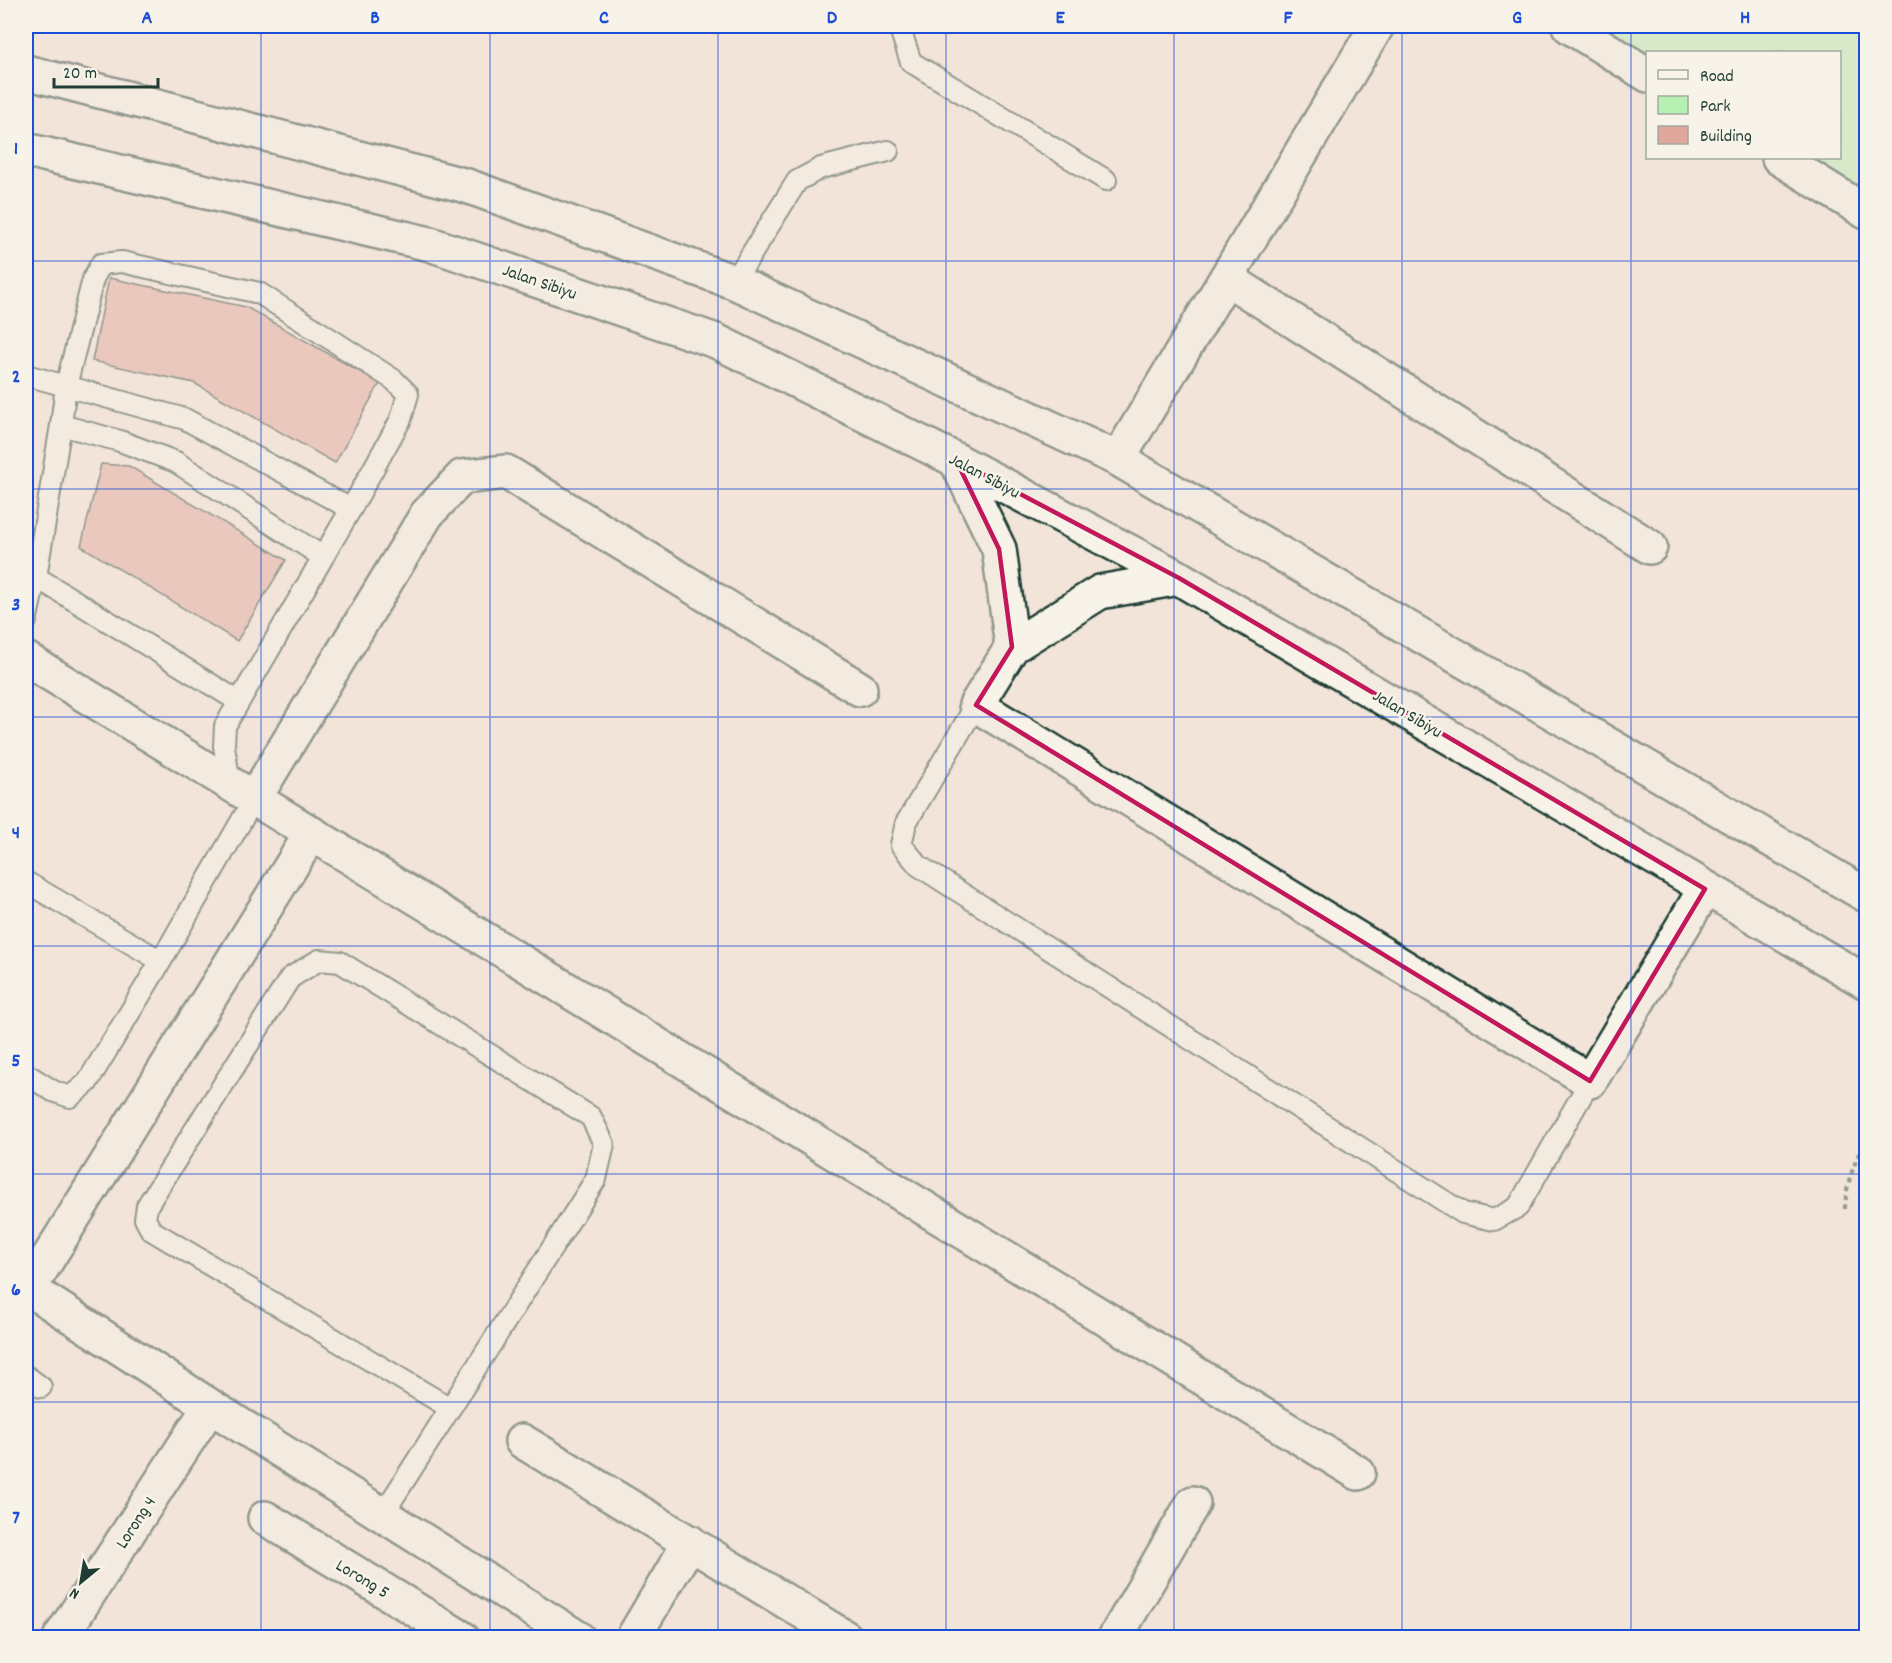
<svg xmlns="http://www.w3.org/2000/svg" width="1892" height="1663" font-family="Dekko,sans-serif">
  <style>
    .green { fill: #b7f0b3; stroke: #6b9674; stroke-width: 1.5 }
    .building { fill: #e0a79c; stroke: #1f3d34; stroke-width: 1.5 }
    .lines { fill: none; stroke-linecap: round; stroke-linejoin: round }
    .lane-casing { stroke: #1f3d34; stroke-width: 24 }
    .street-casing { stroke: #1f3d34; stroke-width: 38 }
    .secondary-casing { stroke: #1f3d34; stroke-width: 38 }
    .path { stroke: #1f3d34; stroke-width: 4; stroke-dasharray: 4.5 4.5; stroke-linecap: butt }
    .lane { stroke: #f7f3e8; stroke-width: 20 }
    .street { stroke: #f7f3e8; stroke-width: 33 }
    .secondary { stroke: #f7f3e8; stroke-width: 33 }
    .marked { fill: none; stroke: #c2185b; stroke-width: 4.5; stroke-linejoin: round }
    .grid { fill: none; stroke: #1d4ed8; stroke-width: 1.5; stroke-opacity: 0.55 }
    .labels { text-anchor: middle; stroke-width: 5; stroke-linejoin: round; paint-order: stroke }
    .street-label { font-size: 18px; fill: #1f3d34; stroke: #f7f3e8 }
    .neatline { fill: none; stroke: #1d4ed8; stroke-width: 2 }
    .grid-label { font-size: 20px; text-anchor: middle; font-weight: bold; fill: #1d4ed8 }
  </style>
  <rect width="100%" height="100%" fill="#f2e4d9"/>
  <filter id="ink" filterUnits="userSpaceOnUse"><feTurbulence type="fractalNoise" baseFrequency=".0167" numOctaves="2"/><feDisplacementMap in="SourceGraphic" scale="12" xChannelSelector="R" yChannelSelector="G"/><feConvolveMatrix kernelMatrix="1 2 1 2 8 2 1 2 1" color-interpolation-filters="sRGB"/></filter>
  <g filter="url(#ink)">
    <path class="green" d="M1594 26H1866V198L1803 158H1840V52H1648L1647 59Z"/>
    <path class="building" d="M109 278 246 307 380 383 335 463 194 383 92 361Z
      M101 464 129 466 286 560 237 641 81 546Z"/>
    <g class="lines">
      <g class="lane-casing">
        <path id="lane" d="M899 26 911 62 1106 180
          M734 282 797 181 821 168 888 151
          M26 375 185 419 351 509
          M61 425 120 441 176 462 323 557
          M36 577 238 701
          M26 621 36 577 61 425 66 386 93 279 101 264 122 262 259 293 394 380 408 394 401 419 351 509 225 726 224 746 230 784
          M976 705 906 823 901 845 919 866 1463 1213 1494 1220 1518 1207 1590 1081
          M26 882 161 961
          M26 1074 53 1091 70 1097 87 1083 161 961 254 799
          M26 1376 41 1387
          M383 1514 596 1179 604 1144 591 1117 340 962 319 960 290 978 147 1206 145 1219 151 1230 450 1408"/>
      </g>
      <g class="street-casing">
        <path id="street" d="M1569 26 1648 75
          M1779 158 1866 212
          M1226 278 1650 547
          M1118 459 1377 26
          M956 460 999 549 1012 647
          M1179 578 1100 592 1012 647 976 705 1590 1081 1705 889
          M26 659 1358 1473
          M254 799 427 514 462 477 506 472 860 689
          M26 1287 210 1406 578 1638
          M29 1289 311 834
          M522 1441 846 1638
          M265 1518 462 1638
          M60 1638 210 1406
          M633 1638 690 1542
          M1115 1638 1193 1503"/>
      </g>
      <g class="secondary-casing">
        <path id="secondary" d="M26 72 467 186 734 282 1118 459 1866 895
          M26 150 430 244 716 341 956 460 1179 578 1866 982"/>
      </g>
      <path class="path" d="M1845 1209C1846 1181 1855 1163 1866 1138"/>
      <use href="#lane" class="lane"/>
      <use href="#street" class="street"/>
      <use href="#secondary" class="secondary"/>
    </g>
  </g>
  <path d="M0 0H1892V1663H0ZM956 460 1179 578 1705 889 1590 1081 976 705 1012 647 999 549Z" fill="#f2e4d9" fill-opacity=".55" fill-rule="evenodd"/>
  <path class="marked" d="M956 460 1179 578 1705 889 1590 1081 976 705 1012 647 999 549Z"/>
  <path class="grid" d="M261 26V1638M490 26V1638M718 26V1638M946 26V1638M1174 26V1638M1402 26V1638M1631 26V1638M26 261H1866M26 489H1866M26 717H1866M26 946H1866M26 1174H1866M26 1402H1866"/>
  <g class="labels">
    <g class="street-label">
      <text transform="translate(540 281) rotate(19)" y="6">Jalan Sibiyu</text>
      <text transform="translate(985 475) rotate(28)" y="6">Jalan Sibiyu</text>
      <text transform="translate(1408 713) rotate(31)" y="6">Jalan Sibiyu</text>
      <text transform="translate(135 1522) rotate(-57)" y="6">Lorong 4</text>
      <text transform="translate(363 1578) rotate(31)" y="6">Lorong 5</text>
    </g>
  </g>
  <rect width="1892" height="1663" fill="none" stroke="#f7f3e8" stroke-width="66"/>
  <rect x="1646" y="51" width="195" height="108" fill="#f7f3e8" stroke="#a1aaa0" stroke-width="1.5"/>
  <rect x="1658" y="70" width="30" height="9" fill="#f7f3e8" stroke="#a1aaa0" stroke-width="1.5"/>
  <text x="1700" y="81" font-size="18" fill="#1f3d34">Road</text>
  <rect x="1658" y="96" width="30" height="18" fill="#b7f0b3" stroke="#a1aaa0" stroke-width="1.5"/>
  <text x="1700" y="111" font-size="18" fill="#1f3d34">Park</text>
  <rect x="1658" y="126" width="30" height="18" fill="#e0a79c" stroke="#a1aaa0" stroke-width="1.5"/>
  <text x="1700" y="141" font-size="18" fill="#1f3d34">Building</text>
  <g transform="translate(81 1582) rotate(210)" stroke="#f7f3e8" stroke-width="4.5" paint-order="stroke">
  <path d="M0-4.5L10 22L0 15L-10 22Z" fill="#1f3d34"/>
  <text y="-9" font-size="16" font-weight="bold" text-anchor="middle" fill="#1f3d34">N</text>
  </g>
  <path d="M54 78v9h104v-9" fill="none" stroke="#1f3d34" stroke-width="3"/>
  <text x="63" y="78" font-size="18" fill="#1f3d34" stroke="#f7f3e8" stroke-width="4.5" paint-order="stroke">20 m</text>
  <rect x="33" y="33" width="1826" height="1597" class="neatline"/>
  <g class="grid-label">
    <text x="147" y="23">A</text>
    <text x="375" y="23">B</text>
    <text x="604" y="23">C</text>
    <text x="832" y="23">D</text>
    <text x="1060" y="23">E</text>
    <text x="1288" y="23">F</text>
    <text x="1517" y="23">G</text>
    <text x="1745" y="23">H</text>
    <text x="16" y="154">1</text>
    <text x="16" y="382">2</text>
    <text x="16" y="610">3</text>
    <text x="16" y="838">4</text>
    <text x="16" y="1066">5</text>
    <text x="16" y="1295">6</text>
    <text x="16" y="1523">7</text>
  </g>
</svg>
